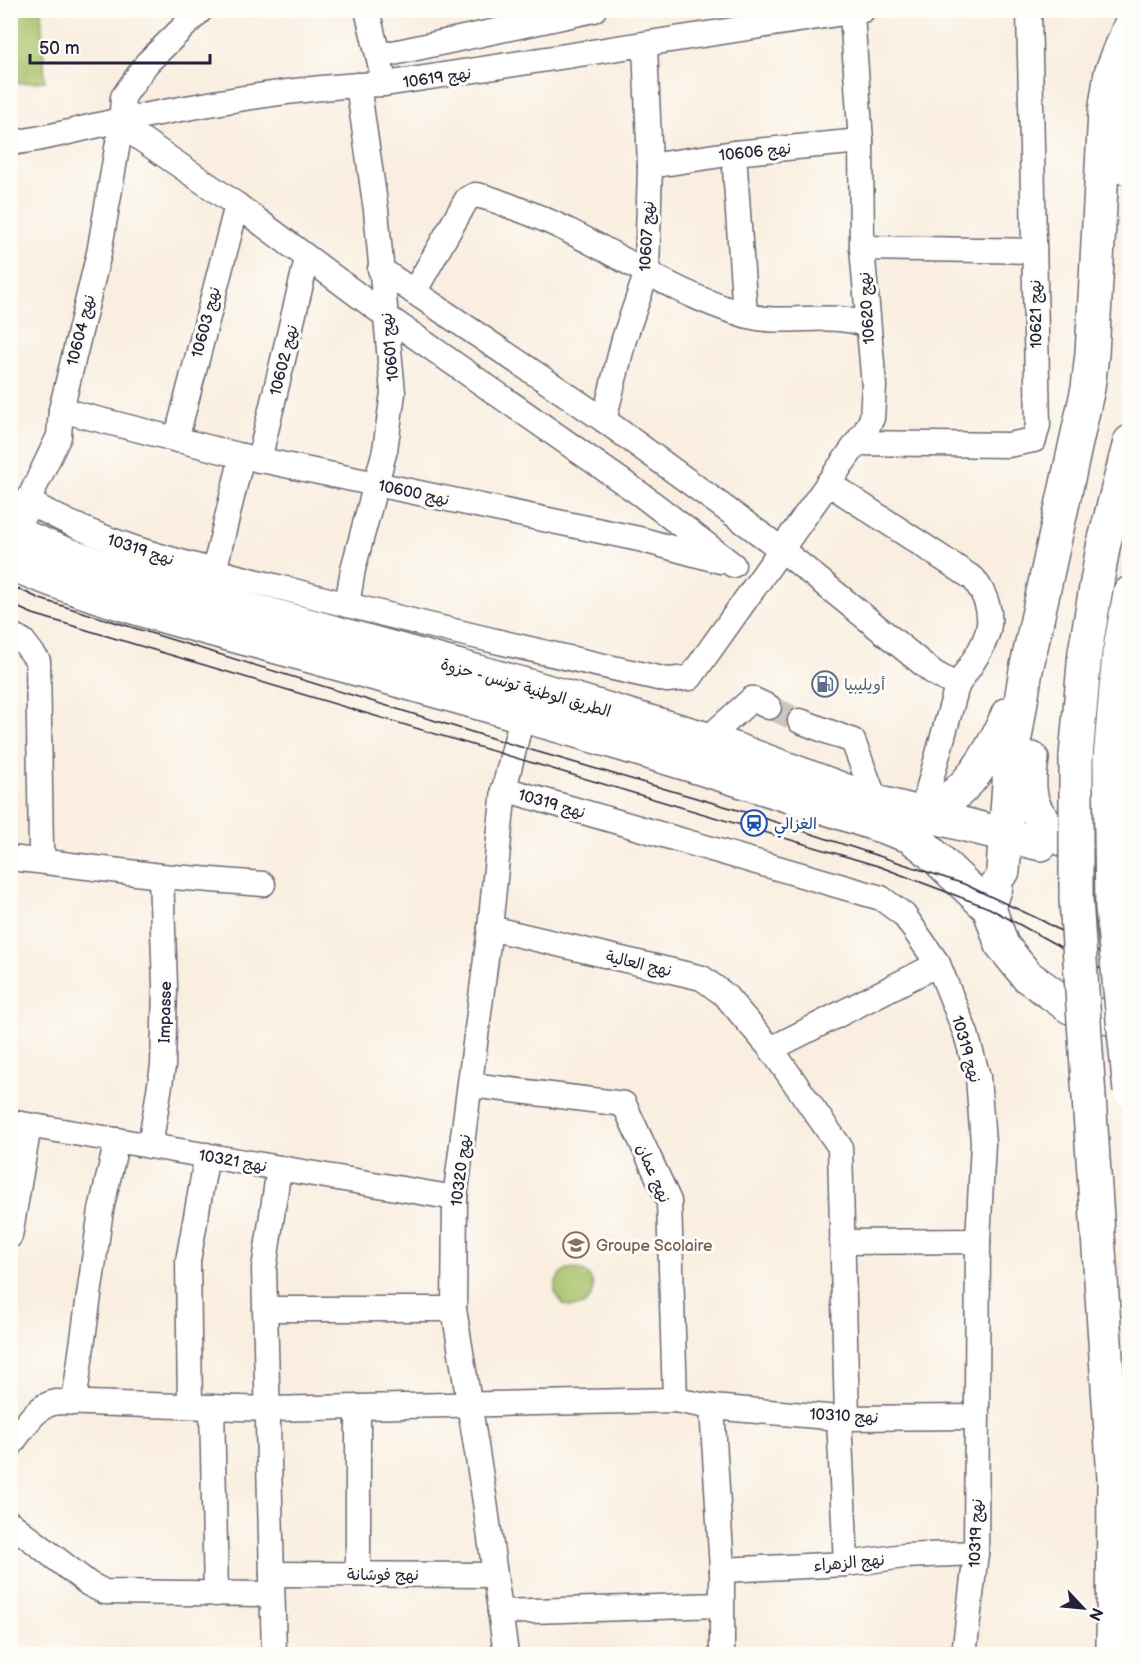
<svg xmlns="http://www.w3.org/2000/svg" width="1140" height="1665" font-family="'Balsamiq Sans','Playpen Sans Arabic',sans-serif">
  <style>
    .green { fill: #a7c167; stroke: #647251; stroke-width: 1.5 }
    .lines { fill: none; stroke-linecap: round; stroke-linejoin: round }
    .minor-tunnel { stroke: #cec5be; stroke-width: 24; stroke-dasharray: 24 12; stroke-linecap: butt }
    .minor-casing { stroke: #6d6974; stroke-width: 27 }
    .highway-casing { stroke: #6d6974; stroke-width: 36 }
    .minor { stroke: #fff; stroke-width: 24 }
    .highway { stroke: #fff; stroke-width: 33 }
    .tram { stroke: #22223b; stroke-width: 1.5 }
    .highway-bridge-casing { stroke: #6d6974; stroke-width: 36; stroke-linecap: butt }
    .highway-bridge { stroke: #fff; stroke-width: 33 }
    .labels { text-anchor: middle; stroke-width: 6; stroke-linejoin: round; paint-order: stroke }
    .street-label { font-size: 16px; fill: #22223b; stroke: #fdfcf7 }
    .service-label { font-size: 16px; fill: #4e5e75; stroke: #fdfcf7; text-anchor: start }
    .transit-label { font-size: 16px; fill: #164399; stroke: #fdfcf7; text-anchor: start }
    .education-label { font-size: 16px; fill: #785e54; stroke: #fdfcf7; text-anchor: start }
  </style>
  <rect width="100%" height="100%" fill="#fdfcf7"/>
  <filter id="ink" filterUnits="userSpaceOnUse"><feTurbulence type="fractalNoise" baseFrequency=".0167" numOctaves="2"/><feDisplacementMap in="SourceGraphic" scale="12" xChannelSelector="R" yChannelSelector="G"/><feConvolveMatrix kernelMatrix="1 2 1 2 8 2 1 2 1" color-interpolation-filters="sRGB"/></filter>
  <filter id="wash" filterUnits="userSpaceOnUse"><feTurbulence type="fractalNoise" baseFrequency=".008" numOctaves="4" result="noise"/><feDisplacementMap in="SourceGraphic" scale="24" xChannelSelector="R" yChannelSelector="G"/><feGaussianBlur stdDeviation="1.35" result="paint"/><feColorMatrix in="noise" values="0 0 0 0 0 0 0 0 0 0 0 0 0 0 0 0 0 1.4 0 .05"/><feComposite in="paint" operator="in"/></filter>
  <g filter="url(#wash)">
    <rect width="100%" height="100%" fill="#f9eedf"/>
    <path class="green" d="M11 10 41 11 45 81 11 84Z
      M555 1288a19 19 0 1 1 38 0a19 19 0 1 1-38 0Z"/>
  </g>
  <g filter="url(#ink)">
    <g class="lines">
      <path class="minor-tunnel" d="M769 707 800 721"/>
      <g class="minor-casing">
        <g id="minor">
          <path d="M367 10 382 72"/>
          <path d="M379 56 594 10"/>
          <path d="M121 125 237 205 386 316 643 496 733 565"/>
          <path d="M10 143C48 139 85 127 122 120 206 104 300 86 385 84L863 10"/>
          <path d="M734 153 745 315"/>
          <path d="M650 166 734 153 861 141"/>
          <path d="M862 248 1034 251"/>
          <path d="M380 269 604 420 781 549 934 673 957 686 921 815"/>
          <path d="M414 292 467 199 475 195C490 197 504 204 518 209 597 237 664 292 745 315 785 327 827 310 867 325"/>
          <path d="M61 410 242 456 639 539 720 561"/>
          <path d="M604 420 624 339 647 272 650 166 645 46"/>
          <path d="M176 440 237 205"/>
          <path d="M857 443 1008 445 1034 440 1038 425 1029 10"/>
          <path d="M259 460 307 259"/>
          <path d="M828 483 974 579C1006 623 982 647 957 686"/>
          <path d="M28 501C108 549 200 567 290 590 415 623 540 652 667 680L690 678 866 430 872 418 874 386 862 248 861 141 852 14"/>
          <path d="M24 515 28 501 59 436 61 410 99 253 121 125 123 97 147 63 201 10"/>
          <path d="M214 571 242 456"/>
          <path d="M347 605 353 569 385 450 393 393 376 210 358 85"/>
          <path d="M10 634 23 641 38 661 41 849 46 862 161 876 263 884"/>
          <path d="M800 721 853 741 876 802"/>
          <path d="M707 739 752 699 769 707"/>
          <path d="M504 789 881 898 904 915 938 964 966 1034 978 1077 983 1143 978 1241 976 1553 964 1654"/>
          <path d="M10 858 46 862"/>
          <path d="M490 928 702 978 725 995 771 1049 938 964"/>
          <path d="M771 1049 840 1147 847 1417"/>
          <path d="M471 1085 624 1104 669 1201 675 1400"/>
          <path d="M10 1122 455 1198"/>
          <path id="s1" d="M150 1146 163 1066 165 985 161 876"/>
          <path d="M10 1236 29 1126"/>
          <path d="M842 1242 978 1241"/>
          <path d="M265 1309H454"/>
          <path d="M74 1403 101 1210 117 1140"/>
          <path d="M190 1406 188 1261 207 1155"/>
          <path d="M212 1407 216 1594"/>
          <path d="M712 1407 839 1418 977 1417"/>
          <path d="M839 1418 846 1564"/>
          <path d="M10 1446C23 1429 35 1405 57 1402L268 1409 675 1400 712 1407 722 1570V1654"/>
          <path d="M10 1523 89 1584 105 1592 272 1594"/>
          <path d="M722 1570 846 1564 904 1556 976 1553"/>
          <path d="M272 1574 494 1575"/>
          <path d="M358 1574V1407"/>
          <path d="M500 1612 720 1605"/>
          <path d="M274 1654 264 1269 279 1168"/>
          <path d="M506 1654 485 1502 454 1309 455 1198 490 928 504 789 526 701"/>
        </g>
      </g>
      <g class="highway-casing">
        <path id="highway" d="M1122 167 1130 104
          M10 531 55 550 130 576 529 686 707 739 876 802 1041 844
          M10 563C115 608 226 632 335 663 528 716 721 771 910 836L926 848 989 908
          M1076 757 1085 652 1103 547 1130 442
          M1032 759C1023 808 1039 821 1077 849
          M1110 759 1119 654 1130 593
          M921 815C966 797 990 756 1008 714
          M1003 871 1010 769 1026 670 1088 388 1092 354 1105 112 1111 73 1130 26
          M996 886 989 908 1002 945 1027 976 1070 1007 1130 1024
          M1113 1654 1114 1478"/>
      </g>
      <use href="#minor" class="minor"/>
      <use href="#highway" class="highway"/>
      <path class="tram" d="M10 585 40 599 514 745 748 813 964 884 1043 921 1130 970
        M10 604 33 614 878 866 989 908 1130 985"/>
      <g class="highway-bridge-casing">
        <path id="highway-bridge" d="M1076 757V899L1114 1478
          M1110 759 1112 908 1130 1091"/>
      </g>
      <use href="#highway-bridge" class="highway-bridge"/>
    </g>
  </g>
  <defs>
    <g id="fuel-ring" transform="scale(1.35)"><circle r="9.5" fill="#fdfcf7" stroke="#5c6f8a" stroke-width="1.5"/><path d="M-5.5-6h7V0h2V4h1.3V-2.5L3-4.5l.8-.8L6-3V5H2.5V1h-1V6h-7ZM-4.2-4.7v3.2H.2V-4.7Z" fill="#5c6f8a"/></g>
    <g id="station-ring" transform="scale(1.35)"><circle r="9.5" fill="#fdfcf7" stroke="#1a4fb4" stroke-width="1.5"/><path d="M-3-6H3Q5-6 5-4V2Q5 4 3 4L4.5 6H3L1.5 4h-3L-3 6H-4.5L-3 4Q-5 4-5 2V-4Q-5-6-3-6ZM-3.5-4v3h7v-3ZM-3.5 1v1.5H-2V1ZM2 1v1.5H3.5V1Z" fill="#1a4fb4"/></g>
    <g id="school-ring" transform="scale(1.35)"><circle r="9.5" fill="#fdfcf7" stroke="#8d6e63" stroke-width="1.5"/><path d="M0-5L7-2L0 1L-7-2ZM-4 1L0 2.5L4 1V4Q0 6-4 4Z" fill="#8d6e63"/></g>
  </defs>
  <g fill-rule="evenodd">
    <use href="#fuel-ring" x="825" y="684"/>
    <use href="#station-ring" x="754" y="823"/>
    <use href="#school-ring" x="576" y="1245"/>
  </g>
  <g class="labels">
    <g class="street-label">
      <text transform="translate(437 77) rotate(-8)" y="6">نهج 10619</text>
      <text transform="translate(755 151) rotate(-6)" y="6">نهج 10606</text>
      <text transform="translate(646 236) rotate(-87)" y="6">نهج 10607</text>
      <text transform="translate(866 308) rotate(-94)" y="6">نهج 10620</text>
      <text transform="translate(1035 314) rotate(-91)" y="6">نهج 10621</text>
      <text transform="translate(205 322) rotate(-75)" y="6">نهج 10603</text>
      <text transform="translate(80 330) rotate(-76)" y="6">نهج 10604</text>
      <text transform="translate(389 347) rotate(-96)" y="6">نهج 10601</text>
      <text transform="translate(283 360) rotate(-76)" y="6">نهج 10602</text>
      <text transform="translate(414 492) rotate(12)" y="6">نهج 10600</text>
      <text transform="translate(141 549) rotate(18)" y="6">نهج 10319</text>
      <text transform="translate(526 687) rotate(16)" y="6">الطريق الوطنية تونس - حزوة</text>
      <text transform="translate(552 803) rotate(16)" y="6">نهج 10319</text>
      <text transform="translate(639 963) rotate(13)" y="6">نهج العالية</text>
      <text dy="6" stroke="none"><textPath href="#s1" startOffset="135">Impasse</textPath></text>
      <text transform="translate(967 1049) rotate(74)" y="6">نهج 10319</text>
      <text transform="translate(233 1160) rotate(10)" y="6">نهج 10321</text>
      <text transform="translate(460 1170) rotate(-83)" y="6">نهج 10320</text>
      <text transform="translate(654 1173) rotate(67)" y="6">نهج عمان</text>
      <text transform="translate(844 1415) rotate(3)" y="6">نهج 10310</text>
      <text transform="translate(975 1533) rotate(-88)" y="6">نهج 10319</text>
      <text transform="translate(849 1562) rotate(-5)" y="6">نهج الزهراء</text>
      <text x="383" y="1580">نهج فوشانة</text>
    </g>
    <g class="service-label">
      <text x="844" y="690">أويليبيا</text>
    </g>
    <g class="transit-label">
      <text x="774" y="829">الغزالي</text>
    </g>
    <g class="education-label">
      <text x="596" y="1251">Groupe Scolaire</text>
    </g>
  </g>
  <rect width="1140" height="1665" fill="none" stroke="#fdfcf7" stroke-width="36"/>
  <g transform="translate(1083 1608) rotate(116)" stroke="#fdfcf7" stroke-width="4.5" paint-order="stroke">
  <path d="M0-4.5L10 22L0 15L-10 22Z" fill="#22223b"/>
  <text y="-9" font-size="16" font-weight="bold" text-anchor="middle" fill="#22223b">N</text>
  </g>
  <path d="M30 54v9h180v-9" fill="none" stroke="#22223b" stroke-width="3"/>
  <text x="39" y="54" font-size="18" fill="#22223b" stroke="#fdfcf7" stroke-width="4.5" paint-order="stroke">50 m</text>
</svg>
